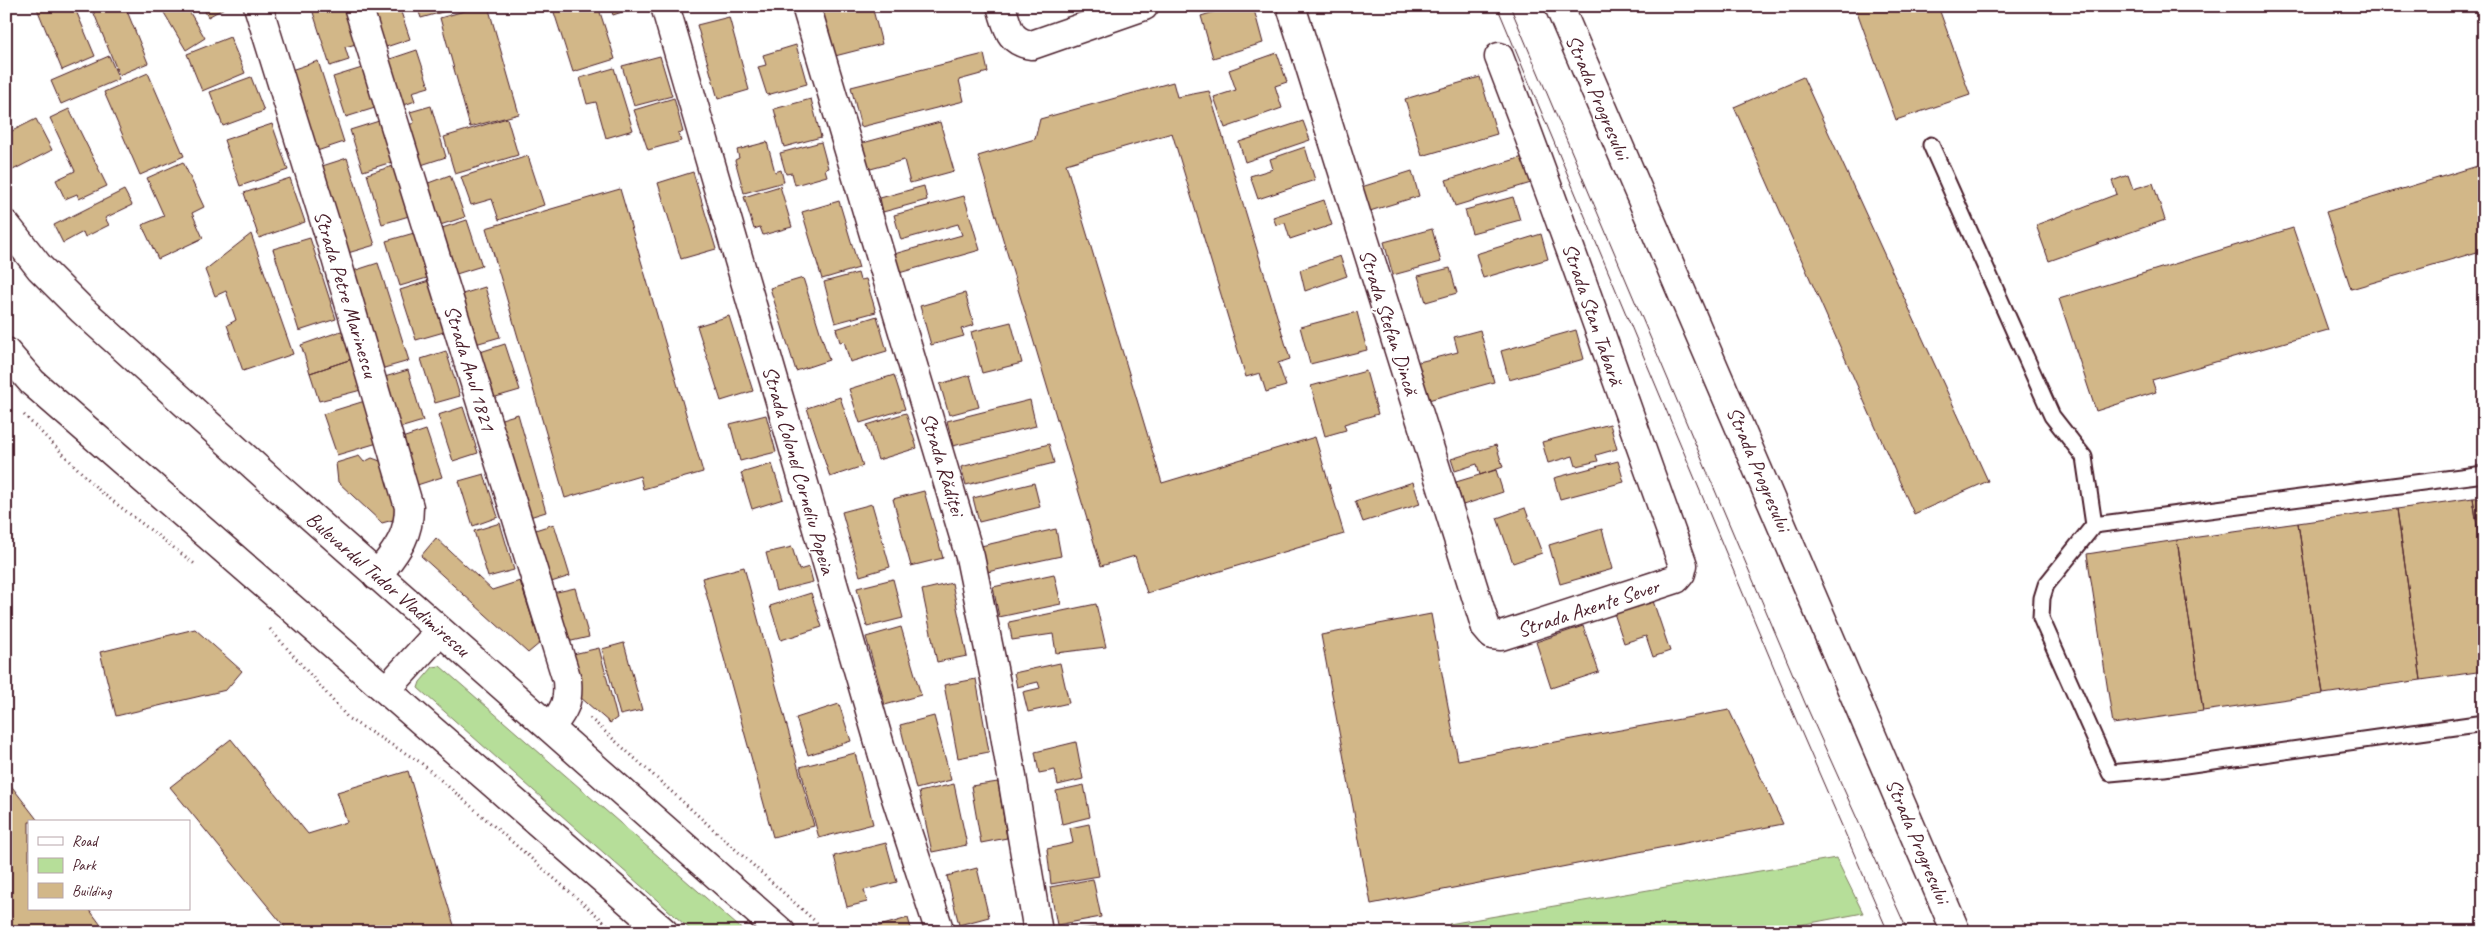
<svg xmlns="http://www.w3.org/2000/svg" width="2490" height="938" font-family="Caveat,sans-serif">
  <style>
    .green { fill: #b6de99; stroke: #807e62 }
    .building { fill: #d2b788; stroke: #4a1f2b }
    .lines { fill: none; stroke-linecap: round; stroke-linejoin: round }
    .service-casing { stroke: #4a1f2b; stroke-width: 19 }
    .minor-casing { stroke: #4a1f2b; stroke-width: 31 }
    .secondary-casing { stroke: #4a1f2b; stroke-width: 31 }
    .primary-casing { stroke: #4a1f2b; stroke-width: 31 }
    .path { stroke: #4a1f2b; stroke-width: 3; stroke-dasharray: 1 4; stroke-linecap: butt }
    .service { stroke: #fff; stroke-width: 15 }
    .minor { stroke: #fff; stroke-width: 28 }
    .secondary { stroke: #fff; stroke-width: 28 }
    .primary { stroke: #fff; stroke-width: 28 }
    .tram { stroke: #4a1f2b; stroke-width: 1 }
    .labels { text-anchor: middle; stroke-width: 4; stroke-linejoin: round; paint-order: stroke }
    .street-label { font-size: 21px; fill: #4a1f2b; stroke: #fff }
  </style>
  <rect width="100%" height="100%" fill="#fff"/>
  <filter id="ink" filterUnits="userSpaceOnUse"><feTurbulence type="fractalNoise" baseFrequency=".02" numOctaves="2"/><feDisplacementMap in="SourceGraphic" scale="10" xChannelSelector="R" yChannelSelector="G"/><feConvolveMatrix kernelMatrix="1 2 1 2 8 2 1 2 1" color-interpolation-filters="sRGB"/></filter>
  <g filter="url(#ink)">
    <path class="green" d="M440 666 745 932H693L418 688 420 682 433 667Z
      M1836 858 1863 913 1763 932H1464L1449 924Z"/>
    <path class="building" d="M36 6H74L95 56 62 70Z
      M91 6H125L148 63 119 75Z
      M160 6H186L205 38 186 50Z
      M202 6H228L208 17Z
      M311 6H344L356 44 345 47 349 60 330 66Z
      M366 6H399L410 39 380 49Z
      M417 6H464L421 18Z
      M481 6H488L519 114 470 127 440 18Z
      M552 6H598L615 59 573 72Z
      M610 6H637V7L613 15Z
      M821 6H888L873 10 882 44 835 56Z
      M1233 6H1253L1263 43 1213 58 1201 16Z
      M1855 6H1938L1970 95 1896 120Z
      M729 17 749 90 718 99 697 25Z
      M230 37 245 73 202 91 187 54Z
      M796 45 807 84 767 95 758 67 766 65 763 55Z
      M417 50 429 87 412 92 415 101 399 107 384 61Z
      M1277 53 1287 82 1275 86 1282 108 1225 128 1214 97 1236 90 1229 70Z
      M984 54 988 72 959 80 964 101 861 127 851 87Z
      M109 56 119 79 61 104 51 81Z
      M660 56 672 96 634 106 622 66Z
      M318 61 344 142 311 153 285 72Z
      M362 68 375 108 346 117 333 77Z
      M614 68 633 130 606 138 596 102 587 104 580 78Z
      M148 73 184 156 140 175 104 92Z
      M251 77 264 111 223 126 210 92Z
      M1480 77 1497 134 1422 156 1405 99Z
      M1803 77 1988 481 1914 514 1734 107Z
      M1173 82 1177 97 1209 91 1290 359 1278 363 1286 386 1266 392 1260 373 1246 377 1172 133 1066 164 1162 483 1315 437 1344 534 1147 593 1135 556 1101 566 978 156 1035 139 1040 119Z
      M674 98 683 132 678 133 681 141 648 150 634 110Z
      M811 99 821 137 784 147 774 109Z
      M431 106 446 157 415 167 403 127 414 123 410 112Z
      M69 109 107 186 79 199 77 194 65 199 56 180 75 171 50 118Z
      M507 118 518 155 455 174 444 137Z
      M36 119 52 150 11 171 6 161V134Z
      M379 121 392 162 363 171 350 130Z
      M1303 121 1310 140 1245 162 1239 142Z
      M940 122 954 171 910 183 904 160 867 170 859 144Z
      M272 124 288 170 240 186 224 140Z
      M767 142 775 172 781 170 784 182 744 193 735 160 739 158 737 150Z
      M821 142 828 168 825 169 827 176 795 185 792 173 786 174 780 153Z
      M1305 147 1315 180 1258 199 1250 176 1273 169 1270 159Z
      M528 156 544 205 499 220 492 199 471 205 461 177Z
      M1523 157 1531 183 1455 206 1446 180Z
      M347 158 375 245 341 255 313 169Z
      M183 162 204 207 192 213 203 238 158 259 142 225 164 216 147 178Z
      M2484 164V250L2351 289 2326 212Z
      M393 166 409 216 382 224 367 174Z
      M1412 171 1419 196 1360 214 1352 190Z
      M693 172 716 249 681 259 658 183Z
      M450 175 465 217 437 226 423 185Z
      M2128 175 2133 189 2153 183 2165 220 2049 261 2036 225 2117 194 2112 181Z
      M290 178 305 222 259 238 244 193Z
      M780 186 792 227 763 235 760 227 754 229 744 197Z
      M924 186 927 200 883 212 880 198Z
      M620 189 703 472 643 489 640 476 565 498 486 228Z
      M124 190 132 205 105 218 109 225 85 237 83 232 63 243 54 225Z
      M964 196 980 250 899 273 894 254 962 235 958 224 901 240 894 215Z
      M1513 197 1520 220 1472 233 1465 210Z
      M1324 200 1332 225 1290 239 1285 223 1276 225 1273 217Z
      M839 201 859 268 822 279 802 212Z
      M467 220 482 266 453 275 439 229Z
      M2293 228 2328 330 2152 380 2156 392 2096 411 2059 299Z
      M1432 229 1441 262 1393 275 1384 242Z
      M414 233 427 278 400 286 386 241Z
      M251 234 293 354 243 371 227 325 236 320 226 291 215 296 205 270Z
      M1541 234 1548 259 1483 278 1476 254Z
      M310 238 336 319 299 331 273 249Z
      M1340 256 1347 276 1305 291 1300 270Z
      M378 263 409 361 377 370 347 273Z
      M1450 268 1457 293 1426 302 1418 276Z
      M858 273 860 280 866 279 876 312 835 323 824 282Z
      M803 278 829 360 796 371 770 288Z
      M429 281 444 332 416 340 400 290Z
      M485 287 500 337 472 345 456 296Z
      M965 293 974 325 961 329 964 336 931 345 920 306Z
      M1357 312 1367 350 1310 364 1300 327Z
      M729 316 753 391 721 401 697 326Z
      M877 316 887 351 850 362 844 341 840 342 836 329Z
      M1011 322 1022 363 982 373 971 332Z
      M344 330 355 358 310 373 301 345Z
      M1480 330 1494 382 1421 402 1411 364 1458 352 1454 337Z
      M1576 330 1584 359 1509 380 1501 351Z
      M505 344 520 390 489 399 474 354Z
      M446 351 460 396 435 403 421 359Z
      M355 358 365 389 319 401 310 373Z
      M408 370 423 421 393 430 378 379Z
      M1366 371 1378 414 1344 424 1346 430 1325 436 1311 386Z
      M894 375 905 409 860 423 849 389Z
      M970 375 979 407 949 415 940 384Z
      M840 397 863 466 830 477 807 408Z
      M368 400 381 442 337 455 323 414Z
      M1030 400 1036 426 953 446 947 421Z
      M463 407 478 453 453 461 438 415Z
      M906 413 917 448 878 460 867 425Z
      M518 414 546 512 523 519 495 421Z
      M766 415 776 452 740 461 730 424Z
      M1610 424 1617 449 1596 455 1598 461 1576 466 1573 456 1548 463 1542 442Z
      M426 430 442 477 411 487 396 440Z
      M1049 444 1054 463 966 485 961 467Z
      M1496 445 1503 467 1480 475 1477 464 1455 471 1451 459Z
      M359 456 364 462 372 458 383 462 398 506 393 520 382 523 338 482 336 463Z
      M1618 461 1624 482 1560 499 1554 478Z
      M772 464 783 499 752 509 741 473Z
      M1496 470 1503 492 1463 505 1456 482Z
      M484 474 498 517 473 526 459 481Z
      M1413 482 1420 504 1363 522 1355 501Z
      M1034 483 1040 507 979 522 973 498Z
      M924 491 943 558 911 566 893 499Z
      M2484 497V573L2473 498Z
      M2473 498 2484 573V671L2421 680 2397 509Z
      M872 504 890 567 860 576 842 512Z
      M1525 508 1542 553 1513 563 1497 518Z
      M2397 509 2421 680 2323 694 2298 523Z
      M500 523 514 570 488 577 474 531Z
      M2298 523 2323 694 2203 711 2177 540Z
      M554 524 570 576 545 584 529 532Z
      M1056 529 1061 556 987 572 981 546Z
      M1602 529 1613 569 1560 584 1549 545Z
      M436 538 492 590 520 581 540 643 528 653 421 556Z
      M2177 540 2203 711 2113 724 2087 554Z
      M792 547 799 570 809 567 813 582 776 591 766 553Z
      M744 567 814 826 773 837 702 578Z
      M1054 574 1061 604 999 617 993 587Z
      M893 579 903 618 867 627 857 588Z
      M952 583 967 656 937 662 922 590Z
      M575 588 589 637 563 643 548 594Z
      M811 593 822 627 781 640 770 606Z
      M1652 598 1670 651 1653 657 1646 636 1624 643 1613 610Z
      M1096 604 1106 647 1056 653 1053 634 1012 640 1009 622Z
      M1431 614 1458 760 1729 710 1783 824 1371 904 1321 635Z
      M1583 626 1599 672 1551 688 1536 642Z
      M901 627 921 695 885 705 866 637Z
      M195 629 242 671 226 690 116 716 100 652Z
      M624 643 642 710 620 715 602 649Z
      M599 648 617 718 610 723 580 697 569 655Z
      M1060 663 1069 703 1028 712 1023 692 1040 688 1038 682 1017 687 1014 673Z
      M976 679 989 752 958 758 944 685Z
      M839 704 851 741 808 755 796 718Z
      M934 716 951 780 916 789 900 725Z
      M231 739 308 834 347 822 337 792 408 771 456 932H289L170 787Z
      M1076 742 1083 779 1058 785 1055 770 1039 773 1035 752Z
      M855 753 873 824 819 838 800 767Z
      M6 779 39 822H29V909H89L106 932H6Z
      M998 782 1007 838 981 843 971 786Z
      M954 784 967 845 932 852 919 792Z
      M1084 785 1090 817 1062 824 1056 791Z
      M1089 824 1099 876 1051 884 1047 849 1073 843 1070 828Z
      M886 843 897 882 864 890 867 902 847 907 834 856Z
      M977 868 989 917 959 925 947 876Z
      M1093 879 1101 917 1057 925 1050 887Z
      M908 918 912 932H865V930Z
      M1103 926 1104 932H1062Z"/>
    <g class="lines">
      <g class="service-casing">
        <path id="service" d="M1931 145 2052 416 2084 457 2094 525
          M2484 474 2094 525 2046 585 2042 598 2041 618 2110 773 2164 768 2484 723"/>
      </g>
      <g class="minor-casing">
        <path id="minor" d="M258 6 333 248 409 507C409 538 395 552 377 576
          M358 6 567 680C569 703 564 710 551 727
          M665 6 891 783 940 932
          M806 6 970 557 998 693 1038 932
          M1001 6C1008 26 1008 42 1032 45L1144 6
          M1291 6 1486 628 1492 635 1501 636 1676 579 1681 573 1683 565C1622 396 1564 225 1499 57"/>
      </g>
      <g class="secondary-casing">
        <path id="secondary" d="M1559 6 1956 932"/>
      </g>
      <g class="primary-casing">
        <path id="primary" d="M6 225 40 268 82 310 281 490 781 932
          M6 352 32 382 664 932
          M387 689 440 631"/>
      </g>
      <path class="path" d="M24 415 101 492 196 565
        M270 629 349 719 420 762 616 932
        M590 718 827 932"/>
      <use href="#service" class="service"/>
      <use href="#minor" class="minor"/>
      <use href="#secondary" class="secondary"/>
      <use href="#primary" class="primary"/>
      <path class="tram" d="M1497 6 1793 713 1888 932
        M1510 6 1805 703 1908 932"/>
    </g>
  </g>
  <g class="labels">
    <g class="street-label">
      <text transform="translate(1598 97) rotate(67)" y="7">Strada Progresului</text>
      <text transform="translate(346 294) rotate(73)" y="7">Strada Petre Marinescu</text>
      <text transform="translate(1593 314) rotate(71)" y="7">Strada Stan Tabară</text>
      <text transform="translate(1389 322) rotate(72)" y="7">Strada Ștefan Dincă</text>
      <text transform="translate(470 368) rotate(73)" y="7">Strada Anul 1821</text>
      <text transform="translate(943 464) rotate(73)" y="7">Strada Rădiței</text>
      <text transform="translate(1759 469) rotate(67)" y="7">Strada Progresului</text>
      <text transform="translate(799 470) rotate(74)" y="7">Strada Colonel Corneliu Popeia</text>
      <text transform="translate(388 584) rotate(41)" y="7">Bulevardul Tudor Vladimirescu</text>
      <text transform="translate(1588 608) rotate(-18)" y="7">Strada Axente Sever</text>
      <text transform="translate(1918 841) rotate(67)" y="7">Strada Progresului</text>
    </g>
  </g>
  <rect width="2490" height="938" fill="none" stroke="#fff" stroke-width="25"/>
  <rect x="12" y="12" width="2465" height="913" fill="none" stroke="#4a1f2b" stroke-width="2" filter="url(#ink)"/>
  <rect x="28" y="820" width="162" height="90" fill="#ffffff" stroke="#b7a5aa"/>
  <rect x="38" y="837" width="25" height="8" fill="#ffffff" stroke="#b7a5aa"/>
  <text x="72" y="846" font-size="15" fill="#4a1f2b">Road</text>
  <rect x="38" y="858" width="25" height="15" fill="#b6de99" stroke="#b7a5aa"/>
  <text x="72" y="870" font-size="15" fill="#4a1f2b">Park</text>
  <rect x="38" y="883" width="25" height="15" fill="#d2b788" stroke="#b7a5aa"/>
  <text x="72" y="896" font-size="15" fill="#4a1f2b">Building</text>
</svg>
